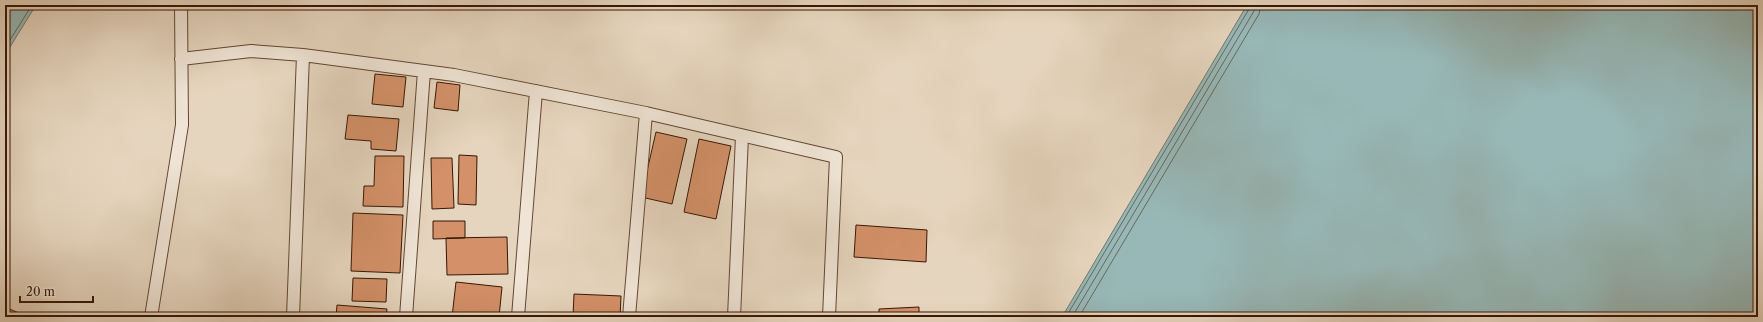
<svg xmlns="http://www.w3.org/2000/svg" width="1763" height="322" font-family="'Libre Caslon Text',serif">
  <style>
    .water { fill: #97b8b7; stroke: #717870 }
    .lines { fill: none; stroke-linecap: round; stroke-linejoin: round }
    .shore { stroke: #67685e; stroke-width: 1 }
    .building { fill: #d49169; stroke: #371705 }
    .lane-casing { stroke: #634633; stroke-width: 14 }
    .lane { stroke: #efe4d5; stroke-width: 12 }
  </style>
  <rect width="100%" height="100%" fill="#e6d5be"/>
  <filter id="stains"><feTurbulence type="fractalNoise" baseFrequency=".005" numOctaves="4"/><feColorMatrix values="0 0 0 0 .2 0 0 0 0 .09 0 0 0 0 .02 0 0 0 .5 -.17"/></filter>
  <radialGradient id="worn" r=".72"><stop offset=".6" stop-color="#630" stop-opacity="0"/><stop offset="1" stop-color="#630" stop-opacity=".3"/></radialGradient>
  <path class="water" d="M5 5H36L5 55Z
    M1247 5H1758V317H1062Z"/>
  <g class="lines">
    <path class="shore" d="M5 48 32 5
      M1066 317 1249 9 1250 5
      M1072 317 1254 11 1255 5
      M1079 317 1259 14 1261 5"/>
  </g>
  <path class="building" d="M375 74 406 77 403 107 372 104Z
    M437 82 460 85 458 111 434 108Z
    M348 115 399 119 396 151 371 149V141L345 139Z
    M656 132 687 139 672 204 641 197Z
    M699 139 731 146 716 219 684 212Z
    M459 155 477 156 476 205 458 204Z
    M375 156H404L403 207 363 206 364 186H374Z
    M431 158H452L454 208 432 209Z
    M353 213 403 215 400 273 351 271Z
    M433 221H465V238L433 239Z
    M856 225 927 230 926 262 854 257Z
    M507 237 508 274 447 275 446 238Z
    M353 278 387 279 386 302 352 301Z
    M456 282 502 287 499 317H452Z
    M574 294 621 296 620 317H573Z
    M337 305 387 309 386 317H336Z
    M5 307 28 317H5Z
    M919 307V317H903V313L879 314V309Z"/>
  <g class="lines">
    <g class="lane-casing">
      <path id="lane" d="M181 59 251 51 303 55
        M646 113 836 157 829 317
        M151 317 182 125 181 5
        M293 317 303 55 454 75 646 113 629 317
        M406 317 424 71
        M518 317 536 91
        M734 317 742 136"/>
    </g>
    <use href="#lane" class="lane"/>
  </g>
  <rect width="1763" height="322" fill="none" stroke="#e6d5be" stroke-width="20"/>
  <rect x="6" y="6" width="1751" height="310" fill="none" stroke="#371705" stroke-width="2"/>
  <rect x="10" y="10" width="1743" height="302" fill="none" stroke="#371705"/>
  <path d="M20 296v6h73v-6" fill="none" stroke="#371705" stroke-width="2"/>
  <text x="26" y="296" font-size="12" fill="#371705" stroke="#efe4d5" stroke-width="3" paint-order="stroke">20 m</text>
  <rect width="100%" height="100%" filter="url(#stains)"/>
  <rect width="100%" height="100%" fill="url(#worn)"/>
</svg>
